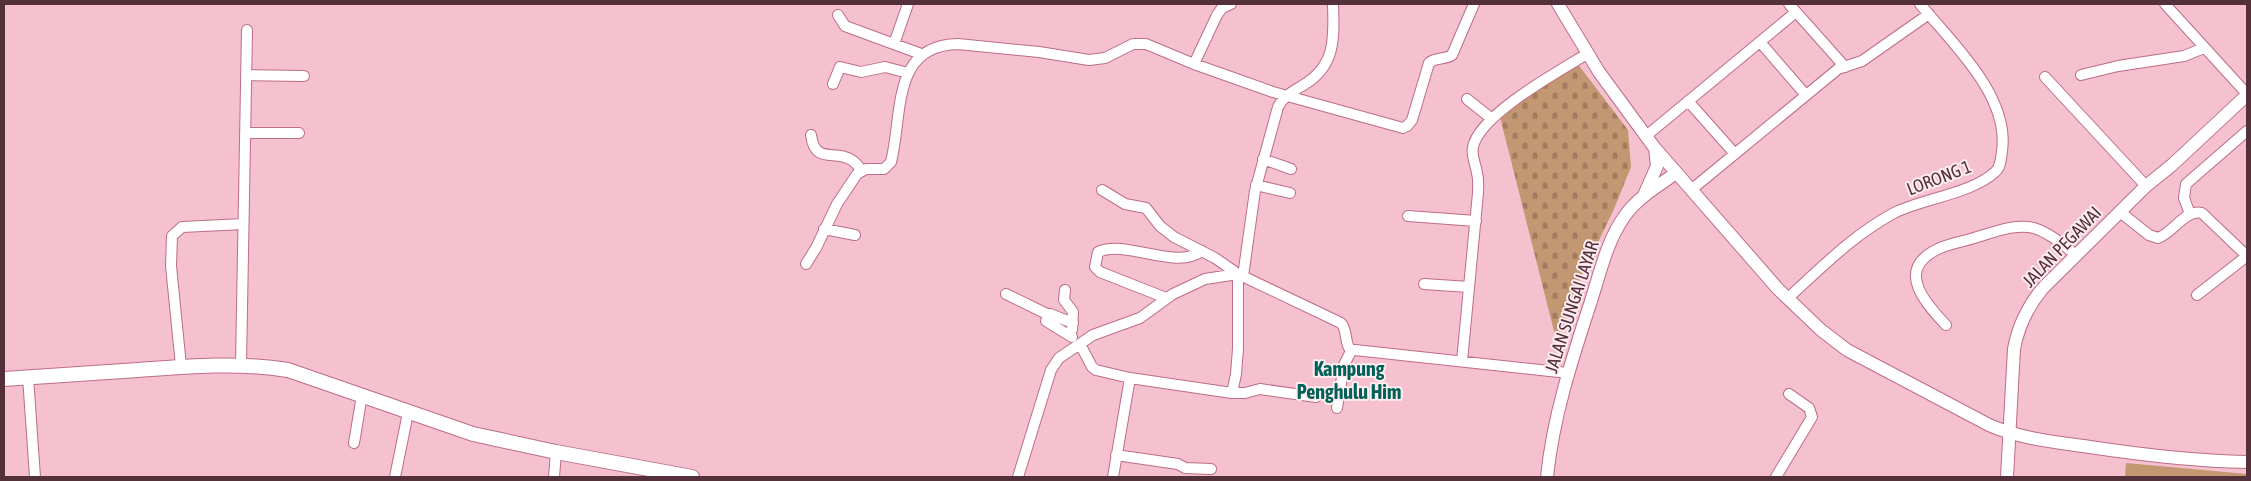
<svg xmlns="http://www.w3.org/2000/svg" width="2251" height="481" font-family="'Asap Condensed',sans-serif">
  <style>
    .cemetery { fill: url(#cemetery-stones) }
    .green { fill: #c39772 }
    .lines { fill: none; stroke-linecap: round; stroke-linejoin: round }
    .minor-casing { stroke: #bd6d85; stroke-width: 12 }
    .tertiary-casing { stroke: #bd6d85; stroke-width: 14 }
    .secondary-casing { stroke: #bd6d85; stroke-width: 16 }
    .minor { stroke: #fff; stroke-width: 10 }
    .tertiary { stroke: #fff; stroke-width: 12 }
    .secondary { stroke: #fff; stroke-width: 14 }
    .labels { text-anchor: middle; stroke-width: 4; stroke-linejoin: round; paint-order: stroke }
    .street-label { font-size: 18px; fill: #53303a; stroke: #ffecf1 }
    .quarter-label { font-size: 20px; font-weight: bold; fill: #006156; stroke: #ffecf1 }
  </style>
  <defs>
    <pattern id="cemetery-stones" width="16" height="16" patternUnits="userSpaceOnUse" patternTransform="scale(1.25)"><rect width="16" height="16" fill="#c39772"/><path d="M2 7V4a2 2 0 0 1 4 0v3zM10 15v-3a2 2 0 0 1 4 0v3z" fill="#a17c5f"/></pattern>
  </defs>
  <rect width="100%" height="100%" fill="#f5c1ce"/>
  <path class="cemetery" d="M1577 63 1628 130 1631 167 1614 209 1576 288 1558 347 1500 117 1533 91Z"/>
  <path class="green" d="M2126 463 2247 474V477H2125Z"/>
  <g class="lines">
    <g class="minor-casing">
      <path id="minor" d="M1789 4 1845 67
        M2165 4 2247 94
        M838 15 845 26 921 54
        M1760 42 1805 94
        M894 44 908 4
        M1194 64 1217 15 1222 8 1231 4
        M246 75 304 76
        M2081 75 2118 66 2184 56 2204 48
        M2045 77 2146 186
        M833 84 840 67 861 72 885 67 908 73
        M1467 99 1492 119
        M1688 101 1735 154
        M245 133H299
        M811 135C815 166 836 148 853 161 856 163 859 167 861 170
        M1646 136 1796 12
        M1263 159 1291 169
        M1256 185 1290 193
        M1102 190 1125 204 1146 208 1160 226 1174 237 1215 258 1238 274 1341 323C1348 331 1344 343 1351 351
        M1691 190 1838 69 1862 61 1929 14
        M2120 212 2149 235 2158 238C2173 233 2185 209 2202 213L2247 256
        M2190 214 2184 198 2186 184 2247 131
        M1408 216 1476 221
        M824 229 855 235
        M806 264 816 248 837 204 857 174 866 169H884L891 162C903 114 891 45 958 44L1039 52 1089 60 1105 58 1133 44H1146L1194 64 1273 92 1403 128 1407 126 1412 120 1429 63C1435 57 1445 60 1452 55L1474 4
        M1243 276 1255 191 1278 107C1284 95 1294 91 1305 84 1336 65 1334 37 1333 4
        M1424 284 1469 287
        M1065 290 1064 300 1073 312 1072 330
        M1006 294 1049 315
        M2197 295 2247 256
        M1166 298 1100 272 1095 267 1098 252C1126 239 1175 271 1202 251
        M1788 298C1821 268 1853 235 1894 213 1922 199 1973 193 1995 172 2001 167 2001 158 2002 151 2010 96 1952 43 1920 4
        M1946 325C1927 305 1896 272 1934 251 1945 244 1962 242 1974 238 1992 233 2015 223 2034 228 2050 233 2063 245 2076 255
        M1072 337 1046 321 1050 314 1073 323
        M1080 344 1092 367 1096 370 1130 378 1232 393 1236 374 1238 349V274
        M1462 361 1478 193C1478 186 1479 180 1477 173 1476 165 1471 156 1473 147 1479 115 1559 71 1587 54
        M241 364 247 30
        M181 366 171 266 172 236 182 227 243 224
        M28 377 35 477
        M1232 393H1245L1260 389 1316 397
        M1337 408 1344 365 1351 351 1355 350 1568 373
        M354 443 362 395
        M1116 455 1178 464 1185 468 1211 469
        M395 477 408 413
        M554 477 556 452
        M1018 477 1051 370 1059 358 1093 335 1140 318 1173 294 1205 279 1238 274
        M1113 477 1130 378
        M1776 477 1812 417 1809 408 1789 394"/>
    </g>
    <g class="tertiary-casing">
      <path id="tertiary" d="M1558 4 1599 72 1654 147 1778 289 1821 330 1847 350 1989 425C2021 439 2056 442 2090 447 2143 455 2194 461 2247 462
        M1645 193 1657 166 1655 148
        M1547 477C1553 417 1572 359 1591 301 1600 273 1607 241 1624 217 1637 198 1658 186 1676 173
        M2007 477 2014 349C2018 327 2028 306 2043 288L2146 186 2172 165 2247 95"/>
    </g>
    <g class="secondary-casing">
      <path id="secondary" d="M4 379C49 376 93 373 138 370 190 366 236 362 288 370L473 434 556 452 692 477"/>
    </g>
    <use href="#minor" class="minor"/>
    <use href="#tertiary" class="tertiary"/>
    <use href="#secondary" class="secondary"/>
  </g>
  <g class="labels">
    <g class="street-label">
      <text transform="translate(1939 178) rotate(-21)" y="6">LORONG 1</text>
      <text transform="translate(2062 247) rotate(-46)" y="6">JALAN PEGAWAI</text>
      <text transform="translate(1572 307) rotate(-72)" y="6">JALAN SUNGAI LAYAR</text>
    </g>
    <g class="quarter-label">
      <text x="1349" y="376">Kampung<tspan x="1349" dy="23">Penghulu Him</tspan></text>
    </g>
  </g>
  <rect width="2251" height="481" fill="none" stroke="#53303a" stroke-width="10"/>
</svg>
